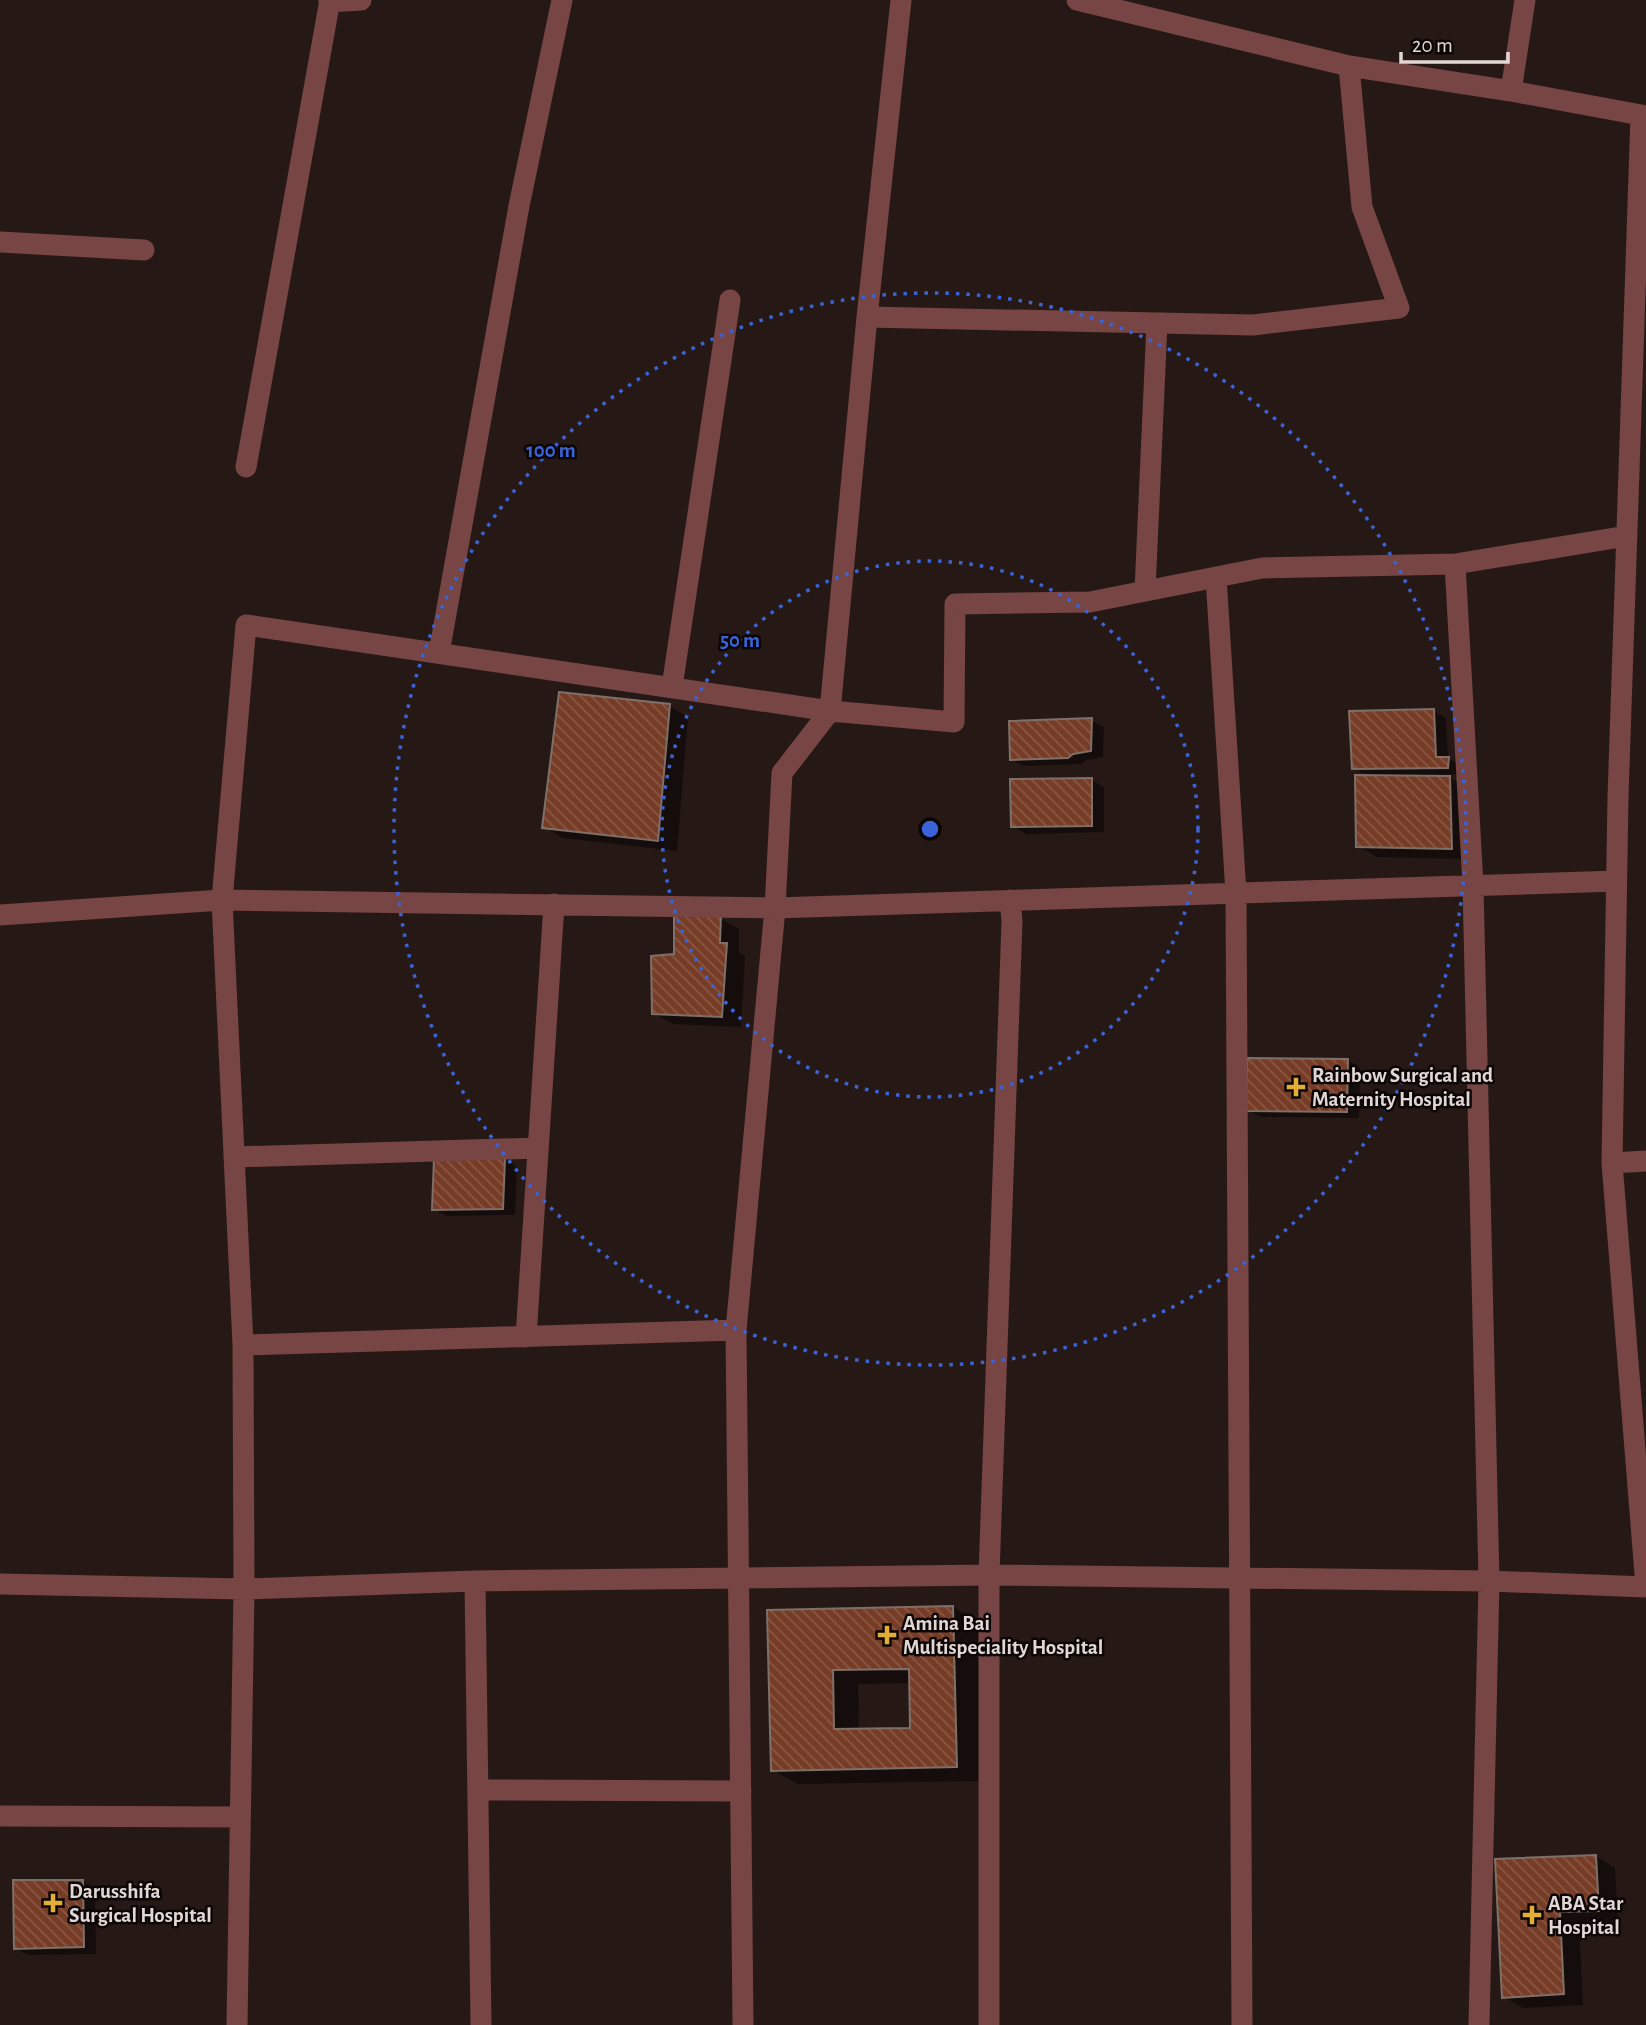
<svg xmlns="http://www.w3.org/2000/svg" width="1646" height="2025" font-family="'Alegreya Sans',sans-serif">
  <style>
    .shadow { fill: #0007; fill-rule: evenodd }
    .building { fill: url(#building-back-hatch); stroke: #7f6f69; stroke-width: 2; fill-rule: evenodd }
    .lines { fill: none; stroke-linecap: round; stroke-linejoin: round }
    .minor { stroke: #764544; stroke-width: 21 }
    .ring { fill: none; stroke: #3a63d7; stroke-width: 3.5; stroke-dasharray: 3.5 7 }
    .poi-dot { fill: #e3ae35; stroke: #0b0605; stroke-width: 2.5 }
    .labels { text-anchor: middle; stroke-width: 5; stroke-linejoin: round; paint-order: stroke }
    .poi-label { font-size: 21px; font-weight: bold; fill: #e1d7d4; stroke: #0b0605; text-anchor: start }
    .centre { fill: #3a63d7; stroke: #0b0605; stroke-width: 3.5 }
    .ring-label { font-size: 21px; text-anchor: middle; font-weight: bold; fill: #3a63d7; stroke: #0b0605; stroke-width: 5; stroke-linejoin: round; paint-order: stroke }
  </style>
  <defs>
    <pattern id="building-back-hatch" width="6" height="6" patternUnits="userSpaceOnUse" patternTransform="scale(1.75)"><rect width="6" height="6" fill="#763c26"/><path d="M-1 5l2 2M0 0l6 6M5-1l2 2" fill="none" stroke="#895745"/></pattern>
  </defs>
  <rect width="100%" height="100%" fill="#261915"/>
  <path class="shadow" d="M669 706 688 717 677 851 563 838 544 827Z
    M1434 711 1446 718 1448 758 1461 766 1460 774 1445 775 1469 788 1470 859 1377 857 1358 846 1369 777 1354 768Z
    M1091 720 1104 727 1103 757 1086 760 1081 764 1024 766 1011 759Z
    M1092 780 1104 787V832L1026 834 1013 826Z
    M720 918 739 929V952L745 956 741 1027 673 1024 654 1013 676 956Z
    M1347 1060 1360 1068 1359 1118 1261 1117 1248 1110Z
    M505 1159 517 1167 515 1215 446 1216 434 1209Z
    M953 1607 978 1622 982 1781 798 1784 773 1770 769 1612ZM911 1683 912 1729 859 1730 858 1684Z
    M1596 1856 1615 1868 1618 1921 1579 1923 1583 2005 1523 2008 1504 1997Z
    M83 1881 95 1889 96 1954 28 1955 15 1948Z"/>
  <path class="building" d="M559 692 670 704 658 841 542 828Z
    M1434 709 1436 757H1449L1448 768 1352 769 1349 711Z
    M1092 718 1091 751 1073 754 1068 758 1010 760 1009 721Z
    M1355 775 1450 776 1452 849 1356 847Z
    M1092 778V826L1011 827 1010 779Z
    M674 916H721L720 943H727L722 1017 652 1014 651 956 674 954Z
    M1247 1058 1348 1059 1347 1112 1246 1111Z
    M434 1158H505L503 1209 432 1210Z
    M953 1606 957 1767 771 1771 767 1610ZM909 1669 910 1728 834 1729 833 1670Z
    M1596 1855 1599 1911 1560 1912 1564 1994 1502 1998 1495 1859Z
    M13 1880H83L84 1947 14 1949Z"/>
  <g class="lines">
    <path class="minor" d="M1077 0 1349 66 1511 91 1646 116
      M329 2 361 0
      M1511 91 1525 0
      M1641 115 1618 797 1612 1163 1646 1586
      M0 242 144 250
      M867 317 1253 325 1399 308 1362 207 1349 66
      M246 467 330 0
      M1455 564 1473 885 1489 1581 1479 2025
      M1216 577 1236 893 1242 2025
      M1145 591 1157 323
      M439 653 519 206 562 0
      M672 687 730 300
      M0 915 222 900 775 908 1616 881
      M234 1157 538 1148
      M1612 1163 1646 1161
      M526 1337 554 904
      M243 1345 736 1330
      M475 1581 481 2025
      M0 1584 244 1589 475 1581 989 1575 1489 1581 1646 1587
      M478 1790 741 1791
      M0 1816 240 1817
      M237 2025 244 1589 243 1345 222 900 246 625 830 711 954 722 955 604 1090 602 1262 568 1455 564 1627 536
      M743 2025 736 1330 775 908 782 773 830 711 867 317 901 0
      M989 2025V1575L1012 921 1010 900"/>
  </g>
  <g class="ring">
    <circle cx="930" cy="829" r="268"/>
    <circle cx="930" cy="829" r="536"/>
  </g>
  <g class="poi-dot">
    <path d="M1292.5 1076.5h7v7h7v7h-7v7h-7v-7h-7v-7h7z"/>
    <path d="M883.5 1624.5h7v7h7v7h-7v7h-7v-7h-7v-7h7z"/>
    <path d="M49.5 1892.5h7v7h7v7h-7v7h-7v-7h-7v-7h7z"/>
    <path d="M1528.5 1904.5h7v7h7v7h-7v7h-7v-7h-7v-7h7z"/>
  </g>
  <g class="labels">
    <g class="poi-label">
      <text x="1312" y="1082">Rainbow Surgical and<tspan x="1312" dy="24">Maternity Hospital</tspan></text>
      <text x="903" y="1630">Amina Bai<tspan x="903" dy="24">Multispeciality Hospital</tspan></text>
      <text x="69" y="1898">Darusshifa<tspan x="69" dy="24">Surgical Hospital</tspan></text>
      <text x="1548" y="1910">ABA Star<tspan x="1548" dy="24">Hospital</tspan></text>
    </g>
  </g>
  <circle cx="930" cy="829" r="10" class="centre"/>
  <g class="ring-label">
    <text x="551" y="457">100 m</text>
    <text x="740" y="647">50 m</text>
  </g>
  <path d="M1401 52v10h107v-10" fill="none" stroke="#e1d7d4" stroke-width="3.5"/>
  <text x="1412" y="52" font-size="21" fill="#e1d7d4" stroke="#0b0605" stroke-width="5" paint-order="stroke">20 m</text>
</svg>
